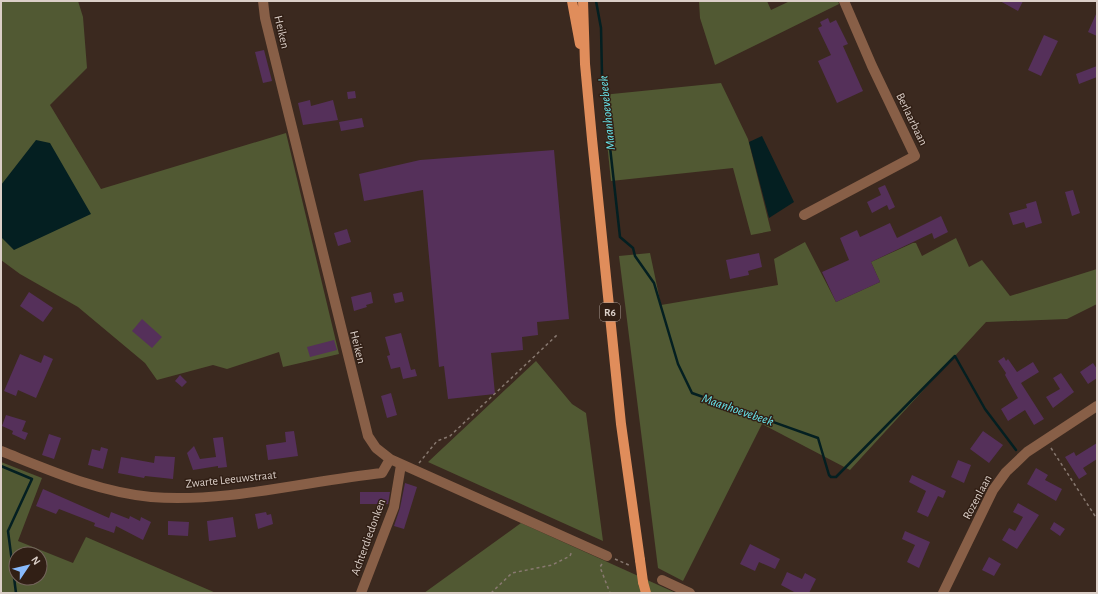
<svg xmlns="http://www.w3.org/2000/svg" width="1098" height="594" font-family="'Alegreya Sans',sans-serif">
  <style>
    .green { fill: #515933; fill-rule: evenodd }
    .water { fill: #041f21 }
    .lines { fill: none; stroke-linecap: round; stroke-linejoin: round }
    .stream { stroke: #041f21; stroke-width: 2.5 }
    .building { fill: #55305a }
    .path { stroke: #887970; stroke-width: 1.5; stroke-dasharray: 3 3; stroke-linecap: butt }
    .minor { stroke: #885f47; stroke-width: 10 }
    .major { stroke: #e08d5b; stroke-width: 10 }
    .major-bridge { stroke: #e08d5b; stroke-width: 10 }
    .labels { text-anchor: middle; stroke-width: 3; stroke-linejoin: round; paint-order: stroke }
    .shield { fill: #311f15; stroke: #a89a92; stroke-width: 1 }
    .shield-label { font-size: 11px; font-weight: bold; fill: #dbcfc8 }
    .street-label { font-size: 12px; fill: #dbcfc8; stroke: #311f15 }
    .water-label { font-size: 13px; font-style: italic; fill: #68e7ee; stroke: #311f15 }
  </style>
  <rect width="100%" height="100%" fill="#3b291f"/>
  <path class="green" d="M1 1H78L83 17 87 68 50 105 101 189 286 133 339 354 283 367 279 352 227 369 213 365 157 380 145 363 78 307 20 274 1 260Z
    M699 1H767L771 10 790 1H838L839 4 715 65 700 18Z
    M721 83 748 139 771 231 751 235 733 168 611 181 602 95Z
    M956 238 969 267 982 260 1010 296 1097 269V304L1067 319 986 322 850 470 762 424 683 581 658 568 619 256 650 253 661 305 778 285 774 259 805 242 836 302 880 282 871 262 913 243H916L922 256Z
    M536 361 572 404 586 413 603 541 428 462Z
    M1 462 42 478 18 541 73 563 86 537 216 593H1ZM16 554H40V578H16Z
    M521 523 676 593H424Z"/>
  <path class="water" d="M762 136 794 202 769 218 749 142Z
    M36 140 50 143 91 214 14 250 1 237V185Z"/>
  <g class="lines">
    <path class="stream" d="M596 1 601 28 602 75 620 237 633 248 635 256 654 283 678 364 692 393 818 438 829 475 831 477H836L955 356 985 409 1016 450
      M1 466 32 479 8 531 16 593"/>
  </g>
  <path class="building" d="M1000 1H1023L1018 11Z
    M1097 12V36L1088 32Z
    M828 18 830 23 836 20 848 44 843 46 863 91 837 103 818 61 831 55 818 28 822 26 820 22Z
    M1044 35 1058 41 1041 76 1028 70Z
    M264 50 272 81 263 83 255 52Z
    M1097 66V77L1079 84 1076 74Z
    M355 91 356 98 348 99 347 92Z
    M310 100 311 106 333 100 338 120 303 125 298 103Z
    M362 118 364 127 341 131 339 122Z
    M554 150 569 319 537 322 538 335 522 337 523 350 491 353 495 394 448 399 444 366 439 367 423 190 364 201 359 174 420 160Z
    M885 185 895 207 889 210 887 205 872 213 867 202 881 195 878 188Z
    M1073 190 1080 213 1072 216 1065 192Z
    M1036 201 1042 223 1026 228 1024 222 1013 225 1009 213 1027 208 1026 204Z
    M941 216 948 232 934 239 932 233 871 262 880 282 836 302 822 272 849 260 840 238 857 230 860 237 890 223 897 238Z
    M347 229 351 242 338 246 334 233Z
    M759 253 762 267 748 271 749 275 730 279 726 260Z
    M29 292 53 308 43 322 20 306Z
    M371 292 373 303 366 305 367 307 354 311 351 297Z
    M402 292 404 301 395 303 393 294Z
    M142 319 162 337 152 348 132 331Z
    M401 333 411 370 415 369 417 376 403 379 400 367 391 369 387 356 390 355 385 337Z
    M334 340 337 350 310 357 307 347Z
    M20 354 41 363 44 355 53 359 36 398 18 390 16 396 4 391Z
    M1004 357 1006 361 1008 359 1017 372 1033 362 1039 372 1021 383 1044 419 1034 425 1025 410 1008 421 1001 409 1018 398 1005 375 1006 373 998 361Z
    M1093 363 1097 369V378L1088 384 1080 372Z
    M1061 373 1074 392 1053 408 1046 397 1060 389 1053 378Z
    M180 375 187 382 182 387 175 381Z
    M391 393 397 415 387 418 381 396Z
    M6 415 26 421 22 431 28 433 25 440 12 434 13 431 2 426Z
    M294 431 298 456 268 460 266 445 286 442 285 432Z
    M983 431 1003 445 989 463 970 449Z
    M49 434 61 438 54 459 42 455Z
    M223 437 227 467 218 468V466L193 470 187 453 194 446 200 459 216 457 213 438Z
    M1097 443V459L1083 468 1087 474 1079 479 1065 457 1074 452 1076 456Z
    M101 447 108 449 103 469 88 465 92 449 100 451Z
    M155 456 175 457 173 479 145 476 144 478 118 473 121 457 154 463Z
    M958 460 971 465 964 483 951 477Z
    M1036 468 1048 475 1045 480 1062 489 1056 501 1027 484Z
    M912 475 946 491 943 498 938 496 928 517 917 512 926 491 909 482Z
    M405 483 417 487 404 529 394 526 400 508Z
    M43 489 109 518 111 512 129 519 130 516 140 521 141 517 151 522 143 540 116 526 114 533 94 526 95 523 59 509 56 514 36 506Z
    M360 492H390L388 504H360Z
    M1018 503 1039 515 1017 549 1002 540 1009 528 1015 531 1023 517 1013 512Z
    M266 512 267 515 271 514 273 524 258 529 255 514Z
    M233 517 236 537 209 541 207 521Z
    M168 521 189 522 188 536 168 535Z
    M1054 522 1065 529 1060 536 1050 529Z
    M905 531 930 542 919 568 907 562 915 545 902 539Z
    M750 544 780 559 775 569 759 562 755 571 740 564Z
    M989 557 1001 564 994 576 982 570Z
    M787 572 802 579 805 573 816 579 809 593H796L781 585Z"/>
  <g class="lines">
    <path class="path" d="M1051 448 1097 519
      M419 463 437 441 450 436 557 335
      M615 559 631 566
      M602 564 600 567 610 593
      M491 593 512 573 552 565 570 556 572 551"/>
    <path class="minor" d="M263 1 265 18 368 436 376 448 390 459 607 556
      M804 215 915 156 872 66 844 1
      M1 451C49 470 98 492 151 497 227 503 307 481 382 473L390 459
      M662 580 690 593
      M361 593 394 507 401 465
      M943 593 993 490 1006 472 1027 452 1097 406"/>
    <path class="major" d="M572 1 580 44
      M583 1 585 64 592 139 621 424 640 560
      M643 582 646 593"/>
    <path class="major-bridge" d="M640 560 643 582"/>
  </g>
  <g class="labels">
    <rect class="shield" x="600" y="303" width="20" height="18" rx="3"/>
    <g class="shield-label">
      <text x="610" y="316">R6</text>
    </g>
    <g class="street-label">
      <text transform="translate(282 32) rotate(77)" y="4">Heiken</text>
      <text transform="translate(912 119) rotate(64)" y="4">Berlaarbaan</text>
      <text transform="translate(358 347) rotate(76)" y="4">Heiken</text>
      <text transform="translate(231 479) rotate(-6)" y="4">Zwarte Leeuwstraat</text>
      <text transform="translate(977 497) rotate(-62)" y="4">Rozenlaan</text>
      <text transform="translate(368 537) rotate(-70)" y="4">Achterdiedonken</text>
    </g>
    <g class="water-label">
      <text transform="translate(606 113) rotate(-96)" y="5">Maanhoevebeek</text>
      <text transform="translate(738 409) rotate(19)" y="5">Maanhoevebeek</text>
    </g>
  </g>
  <rect width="1098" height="594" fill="none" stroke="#dbcfc8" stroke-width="4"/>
  <g transform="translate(28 566) rotate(55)"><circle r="19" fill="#311f15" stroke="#75655d"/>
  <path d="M0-3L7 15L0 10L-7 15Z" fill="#88bafc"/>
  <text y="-6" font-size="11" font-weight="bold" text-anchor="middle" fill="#dbcfc8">N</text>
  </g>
</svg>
